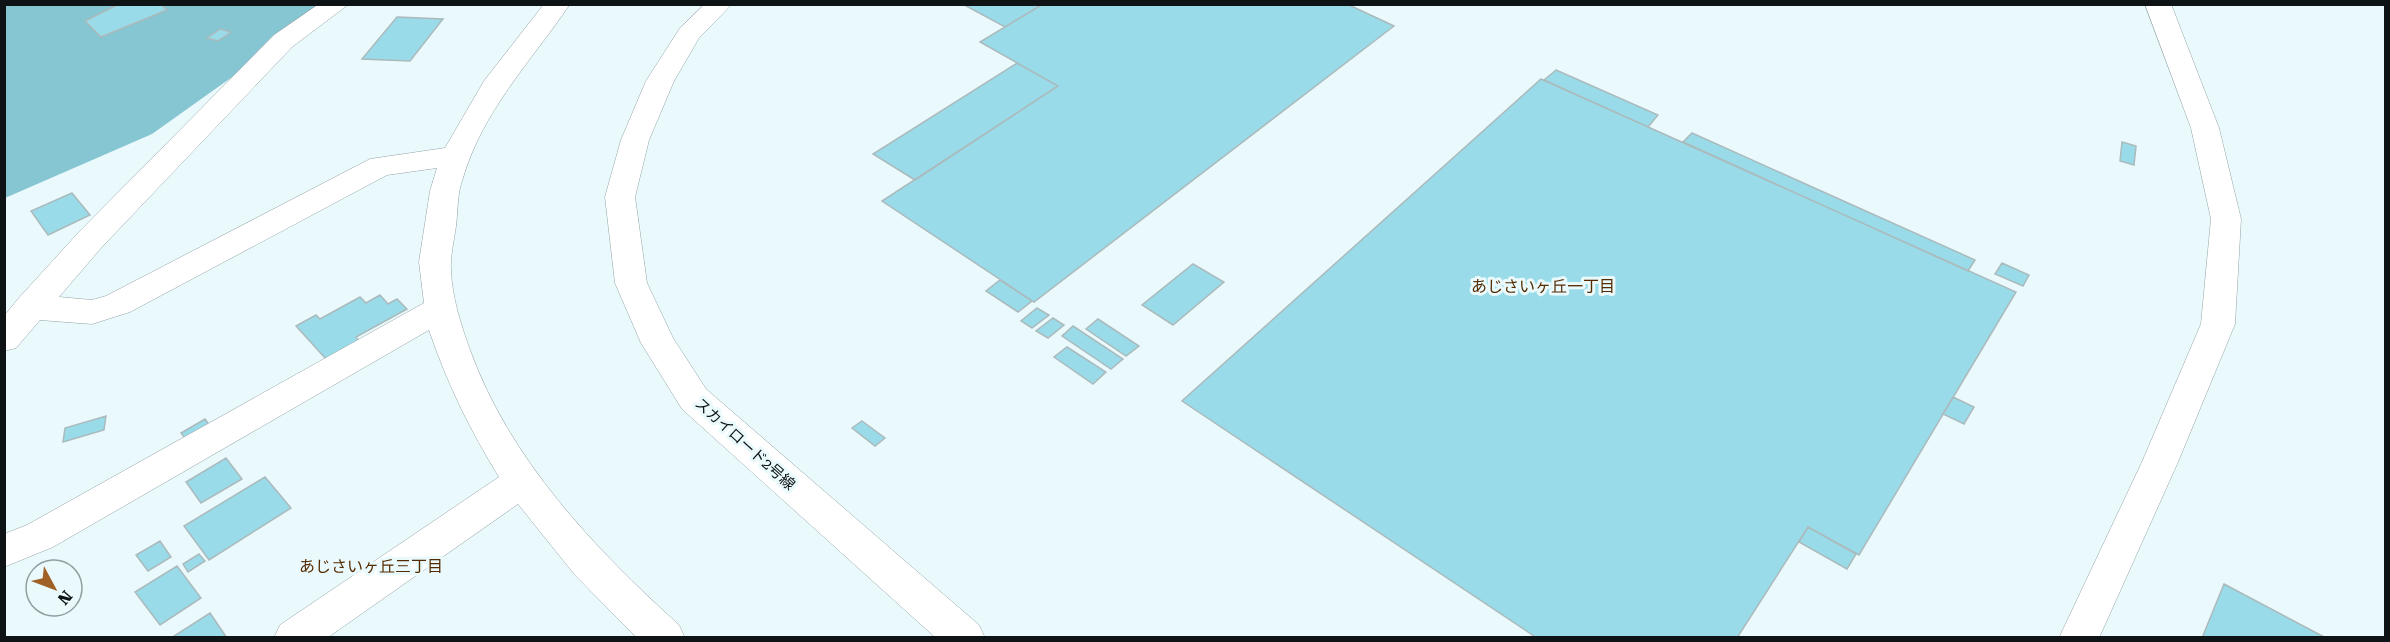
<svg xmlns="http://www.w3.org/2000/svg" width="2390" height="642" font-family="'Roboto Serif','Noto Sans JP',serif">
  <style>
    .forest { fill: #85c6d2 }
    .building { fill: #99dbe8; stroke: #abbabc; stroke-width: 1.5 }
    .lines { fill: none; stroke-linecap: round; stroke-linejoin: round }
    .street-casing { stroke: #94a3a6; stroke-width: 1 }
    .secondary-casing { stroke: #94a3a6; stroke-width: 1 }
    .street { fill: #fff; fill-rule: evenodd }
    .secondary { fill: #fff; fill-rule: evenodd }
    .labels { text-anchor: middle; stroke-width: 6; stroke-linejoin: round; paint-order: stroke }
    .street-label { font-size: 15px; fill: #0e1415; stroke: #eaf9fc }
    .neighbourhood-label { font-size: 16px; fill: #542b00; stroke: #eaf9fc }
  </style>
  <rect width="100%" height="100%" fill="#eaf9fc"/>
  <path class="forest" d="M5 5H333L152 134 5 198Z"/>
  <path class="building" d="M119 4H161L167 10 101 37 85 21Z
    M969 4H1043L1005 27 966 6Z
    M1043 4H1347L1394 26 1034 302 882 201 1058 86 980 42Z
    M397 17 443 19 410 61 362 59Z
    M220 29 231 32 218 41 207 38Z
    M1017 63 1058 86 915 180 873 154Z
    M1556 70 1658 115 1648 127 1544 80Z
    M1541 79 2016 292 1859 555 1808 527 1737 638H1537L1182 401Z
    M1692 133 1975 260 1968 271 1683 142Z
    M2122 142 2136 146 2134 165 2120 161Z
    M72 193 90 215 48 235 31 211Z
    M2002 263 2029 275 2023 286 1995 274Z
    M1193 264 1224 282 1173 325 1142 305Z
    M1000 280 1032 301 1018 312 986 291Z
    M380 295 388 304 397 299 407 309 356 337 359 341 326 359 296 326 316 315 320 319 360 297 366 303Z
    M1037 308 1049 315 1032 328 1021 321Z
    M1053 318 1064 325 1048 338 1036 331Z
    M1098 319 1139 346 1126 356 1086 329Z
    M1073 326 1123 359 1111 369 1062 336Z
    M1067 347 1106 372 1093 384 1054 357Z
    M1953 397 1974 407 1964 424 1943 414Z
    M106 416 104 430 63 442 65 428Z
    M205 419 210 426 186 439 181 433Z
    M862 421 885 438 875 446 852 428Z
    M226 458 242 479 201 503 186 482Z
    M265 477 291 508 209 560 184 526Z
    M1808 527 1856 554 1847 569 1799 542Z
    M160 541 171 557 148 571 136 555Z
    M199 554 205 561 188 572 183 564Z
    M177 566 201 598 160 625 135 592Z
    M2224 584 2326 638H2202Z
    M210 613 227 638H171Z"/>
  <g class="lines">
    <g class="street-casing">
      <path id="street" d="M319 4H349L292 47 101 248 59 297 92 300 106 296 370 159 445 148 484 81 544 4H570C530 63 482 111 462 181 457 195 458 211 456 226 454 241 450 256 451 271 452 297 461 325 470 350 510 460 594 548 679 625L685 638H637L575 575 518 504 327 638H274L280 625 499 477C470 430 447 383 429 330L53 547 4 567V534L27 525 424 303 419 262 430 191 437 168 387 175 130 312 92 324 40 320 16 348 4 351V316L18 299 79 232 274 35Z
        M2145 4H2171L2219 128 2241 219 2235 324 2178 462 2099 638H2059L2142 462 2201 324 2211 219 2191 128Z"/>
    </g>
    <g class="secondary-casing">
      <path id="secondary" d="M705 4H732L699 38 674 81 649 140 635 197 647 283 673 338 706 389 979 625 985 638H936L682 409 641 343 615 283 605 197 621 140 646 81 680 28Z"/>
    </g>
    <use href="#street" class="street"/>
    <use href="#secondary" class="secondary"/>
  </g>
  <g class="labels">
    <g class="street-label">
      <text transform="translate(745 444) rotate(42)" y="5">スカイロード2号線</text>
    </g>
    <g class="neighbourhood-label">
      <text x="1543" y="292">あじさいヶ丘一丁目</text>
      <text x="371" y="572">あじさいヶ丘三丁目</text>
    </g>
  </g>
  <rect width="2390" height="642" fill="none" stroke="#0e1415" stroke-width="12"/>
  <g transform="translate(54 588) rotate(131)"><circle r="28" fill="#eaf9fc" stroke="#929da0" stroke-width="1.5"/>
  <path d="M0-4.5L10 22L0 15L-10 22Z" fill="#9f6126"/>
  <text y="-9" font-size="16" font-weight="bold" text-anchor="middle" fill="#0e1415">N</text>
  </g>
</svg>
